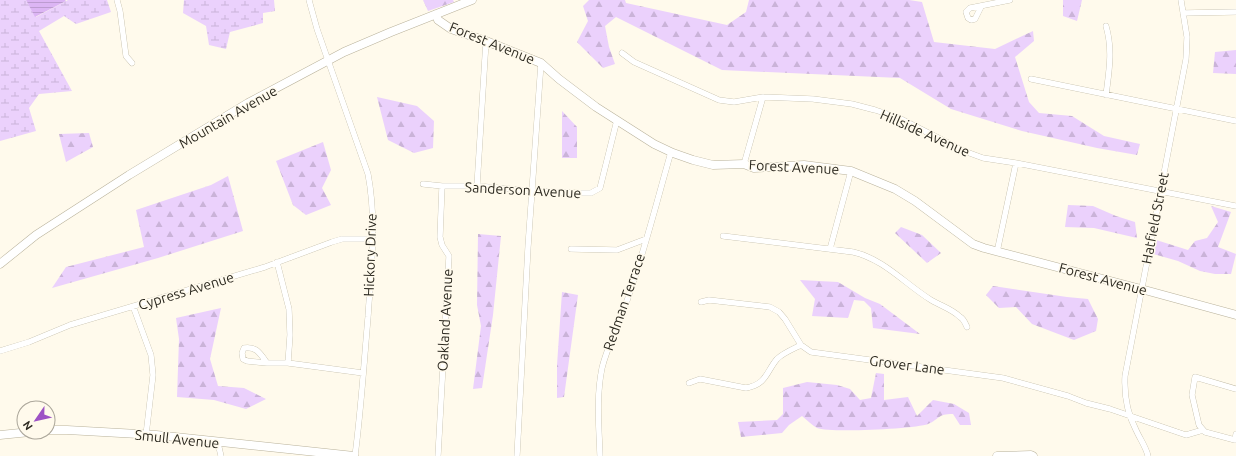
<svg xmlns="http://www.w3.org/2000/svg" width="1236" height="456" font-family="Ubuntu,sans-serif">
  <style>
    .forest { fill: url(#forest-firs) }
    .wetland { fill: url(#wetland-marsh) }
    .water { fill: url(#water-rules) }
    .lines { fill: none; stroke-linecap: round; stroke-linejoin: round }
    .street-casing { stroke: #b9b29b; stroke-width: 6 }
    .secondary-casing { stroke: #b9b29b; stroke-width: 9 }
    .street { stroke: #fff; stroke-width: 5.5 }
    .secondary { stroke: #fff; stroke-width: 8 }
    .labels { text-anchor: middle; stroke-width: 3; stroke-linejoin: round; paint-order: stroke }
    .street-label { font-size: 14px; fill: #2c2920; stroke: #fffaec }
  </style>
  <defs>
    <pattern id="forest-firs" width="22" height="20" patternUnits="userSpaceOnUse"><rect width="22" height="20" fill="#ebd1fc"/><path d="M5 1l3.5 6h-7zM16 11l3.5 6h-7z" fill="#cab3d8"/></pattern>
    <pattern id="wetland-marsh" width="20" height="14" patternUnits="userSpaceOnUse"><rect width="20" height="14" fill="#ebd1fc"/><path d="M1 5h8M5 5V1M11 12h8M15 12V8" fill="none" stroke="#cab3d8"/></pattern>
    <pattern id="water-rules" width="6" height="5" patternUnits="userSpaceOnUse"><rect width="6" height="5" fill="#dcb5f4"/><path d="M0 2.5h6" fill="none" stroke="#bd9cd1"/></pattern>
  </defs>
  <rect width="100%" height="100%" fill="#fffaec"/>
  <path class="forest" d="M423 0H453L454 2 428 11Z
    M589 0H625L626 3 727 25 746 12 749 0H909L922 2 934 42 995 49 1033 31 1034 41 1015 57 1029 102 1039 113 1072 116 1104 136 1140 144 1137 155 1097 148 1022 131 951 109 900 78 722 70 616 17 605 26 609 47 615 64 603 68 577 42 588 21 583 6Z
    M1063 0H1082L1077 21 1063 16Z
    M1236 50V74L1213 73 1215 52Z
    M377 97 417 106 434 121 433 148 414 153 388 140Z
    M562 111 577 127V158H562Z
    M89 133 93 147 66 162 59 134Z
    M323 142 331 170 322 188 331 205 306 215 293 205 276 161Z
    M228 176 243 231 158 258 52 288 66 267 144 247 136 210 211 185Z
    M1068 205 1093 206 1116 216 1135 222 1137 238 1094 228 1065 227Z
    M1211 206 1231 212 1218 247 1236 254 1231 274H1215L1200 271 1178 261 1150 253 1153 239 1188 250 1195 241 1207 238 1218 222Z
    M901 227 922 235 941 253 927 263 895 233Z
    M478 234 501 236 493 315 482 388 473 389 481 326 477 305Z
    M800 280 838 282 865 298 880 304 920 334 873 328 871 308 864 301 854 300 848 318 812 316 815 299Z
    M993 286 1067 297 1088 299 1098 319 1096 331 1074 340 1032 324 1016 307 999 308 986 295Z
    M562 292 578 295 564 397 557 398V365Z
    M221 308 210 359 218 386 244 388 266 399 246 409 214 400 177 397 179 339 176 318Z
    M876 373 884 374V400L908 397 917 416 933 400 954 404 969 413 971 425H960L953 414C937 414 940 419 928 424 915 429 829 433 817 428 812 425 807 420 802 416L789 425 782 433 741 437 738 422 777 420 783 414V388L807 382 837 385 850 389 860 400 871 398Z"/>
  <path class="wetland" d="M0 0H26L36 17 68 0H107L111 12 76 24 64 16 39 31 72 91 39 94 29 108 36 131 0 141Z
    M184 0H274L275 11 263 13V23L230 32 226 49 209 45 206 26 183 13Z"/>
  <path class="water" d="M26 0H65L66 1 35 17Z"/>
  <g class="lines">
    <g class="street-casing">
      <path id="street" d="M117 0 120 11 126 56 132 63
        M309 0 317 29 368 174C377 221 371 270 368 317 364 363 361 410 355 456
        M981 7 975 19 971 20 968 18 966 12 970 8 1010 0
        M1183 13 1236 12
        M622 53 634 62 719 100 734 102 763 97 813 99 852 104 875 110 897 117 964 151 983 158 1016 163 1236 206
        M1031 79 1236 121
        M1106 95C1109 71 1113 50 1106 26
        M744 164 763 97
        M423 184 442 186H477L532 191 580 193H591L600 188 617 120
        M477 186 486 41
        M723 236 853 252C884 259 905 284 931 300 941 306 952 309 960 317 964 319 965 323 967 327
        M571 249 617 250 646 239
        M830 249 851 171
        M997 252 1016 163
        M277 262 289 309 290 335 288 363
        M701 302 709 300 770 307 779 312 785 319 801 345 811 352 1003 378 1068 396 1086 403 1110 409 1186 435 1203 430
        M133 306 151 355 153 375 146 435
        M0 351 29 342 70 325 265 267 332 242 342 239H372
        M267 363 247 361 243 359 242 353 244 348C256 346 260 353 267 363H288L363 373
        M689 383 700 379 746 388C767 384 766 372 777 359 783 353 793 349 801 345
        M1236 389 1195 377 1192 395 1199 425 1205 432 1235 440 1236 434
        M218 443 221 456
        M438 456 449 256 442 245 440 237 442 186
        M517 456 528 247 541 63
        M600 456C599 427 596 397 602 368 607 347 617 329 624 309 643 258 656 204 671 152
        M1148 456C1146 447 1140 439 1136 430 1127 413 1124 396 1125 376L1186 59 1187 37 1181 0"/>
    </g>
    <g class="secondary-casing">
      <path id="secondary" d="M436 14 438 20 451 29 486 41 541 63 559 79 596 107 654 144 673 153 693 160 713 165 744 164 754 168 804 165 851 171 895 189 915 201 973 244 984 248 1141 289 1236 315
        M0 264 36 235 129 175 248 103 344 52 391 32 472 0
        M48 430H67L156 435 354 456
        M0 435 30 432
        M997 456 1031 455 1033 456"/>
    </g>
    <use href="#street" class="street"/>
    <use href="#secondary" class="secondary"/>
  </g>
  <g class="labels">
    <g class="street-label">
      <text transform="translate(492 43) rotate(22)" y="5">Forest Avenue</text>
      <text transform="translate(228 117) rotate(-30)" y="5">Mountain Avenue</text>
      <text transform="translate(925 133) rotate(24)" y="5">Hillside Avenue</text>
      <text transform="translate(794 167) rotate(3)" y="5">Forest Avenue</text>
      <text transform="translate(523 190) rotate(3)" y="5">Sanderson Avenue</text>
      <text transform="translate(1155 218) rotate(-79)" y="5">Hatfield Street</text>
      <text transform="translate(370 255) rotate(-88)" y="5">Hickory Drive</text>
      <text transform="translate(1103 279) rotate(15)" y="5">Forest Avenue</text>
      <text transform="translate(186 291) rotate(-17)" y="5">Cypress Avenue</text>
      <text transform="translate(624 302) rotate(-71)" y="5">Redman Terrace</text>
      <text transform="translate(445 320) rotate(-87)" y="5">Oakland Avenue</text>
      <text transform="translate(907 365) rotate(7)" y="5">Grover Lane</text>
      <text transform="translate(177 439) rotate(6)" y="5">Smull Avenue</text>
    </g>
  </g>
  <g transform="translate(36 420) rotate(236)"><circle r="19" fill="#fffaec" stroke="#aba69a"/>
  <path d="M0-3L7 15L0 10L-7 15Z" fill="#9d52c5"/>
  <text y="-6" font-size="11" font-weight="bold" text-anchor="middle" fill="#2c2920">N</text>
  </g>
</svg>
